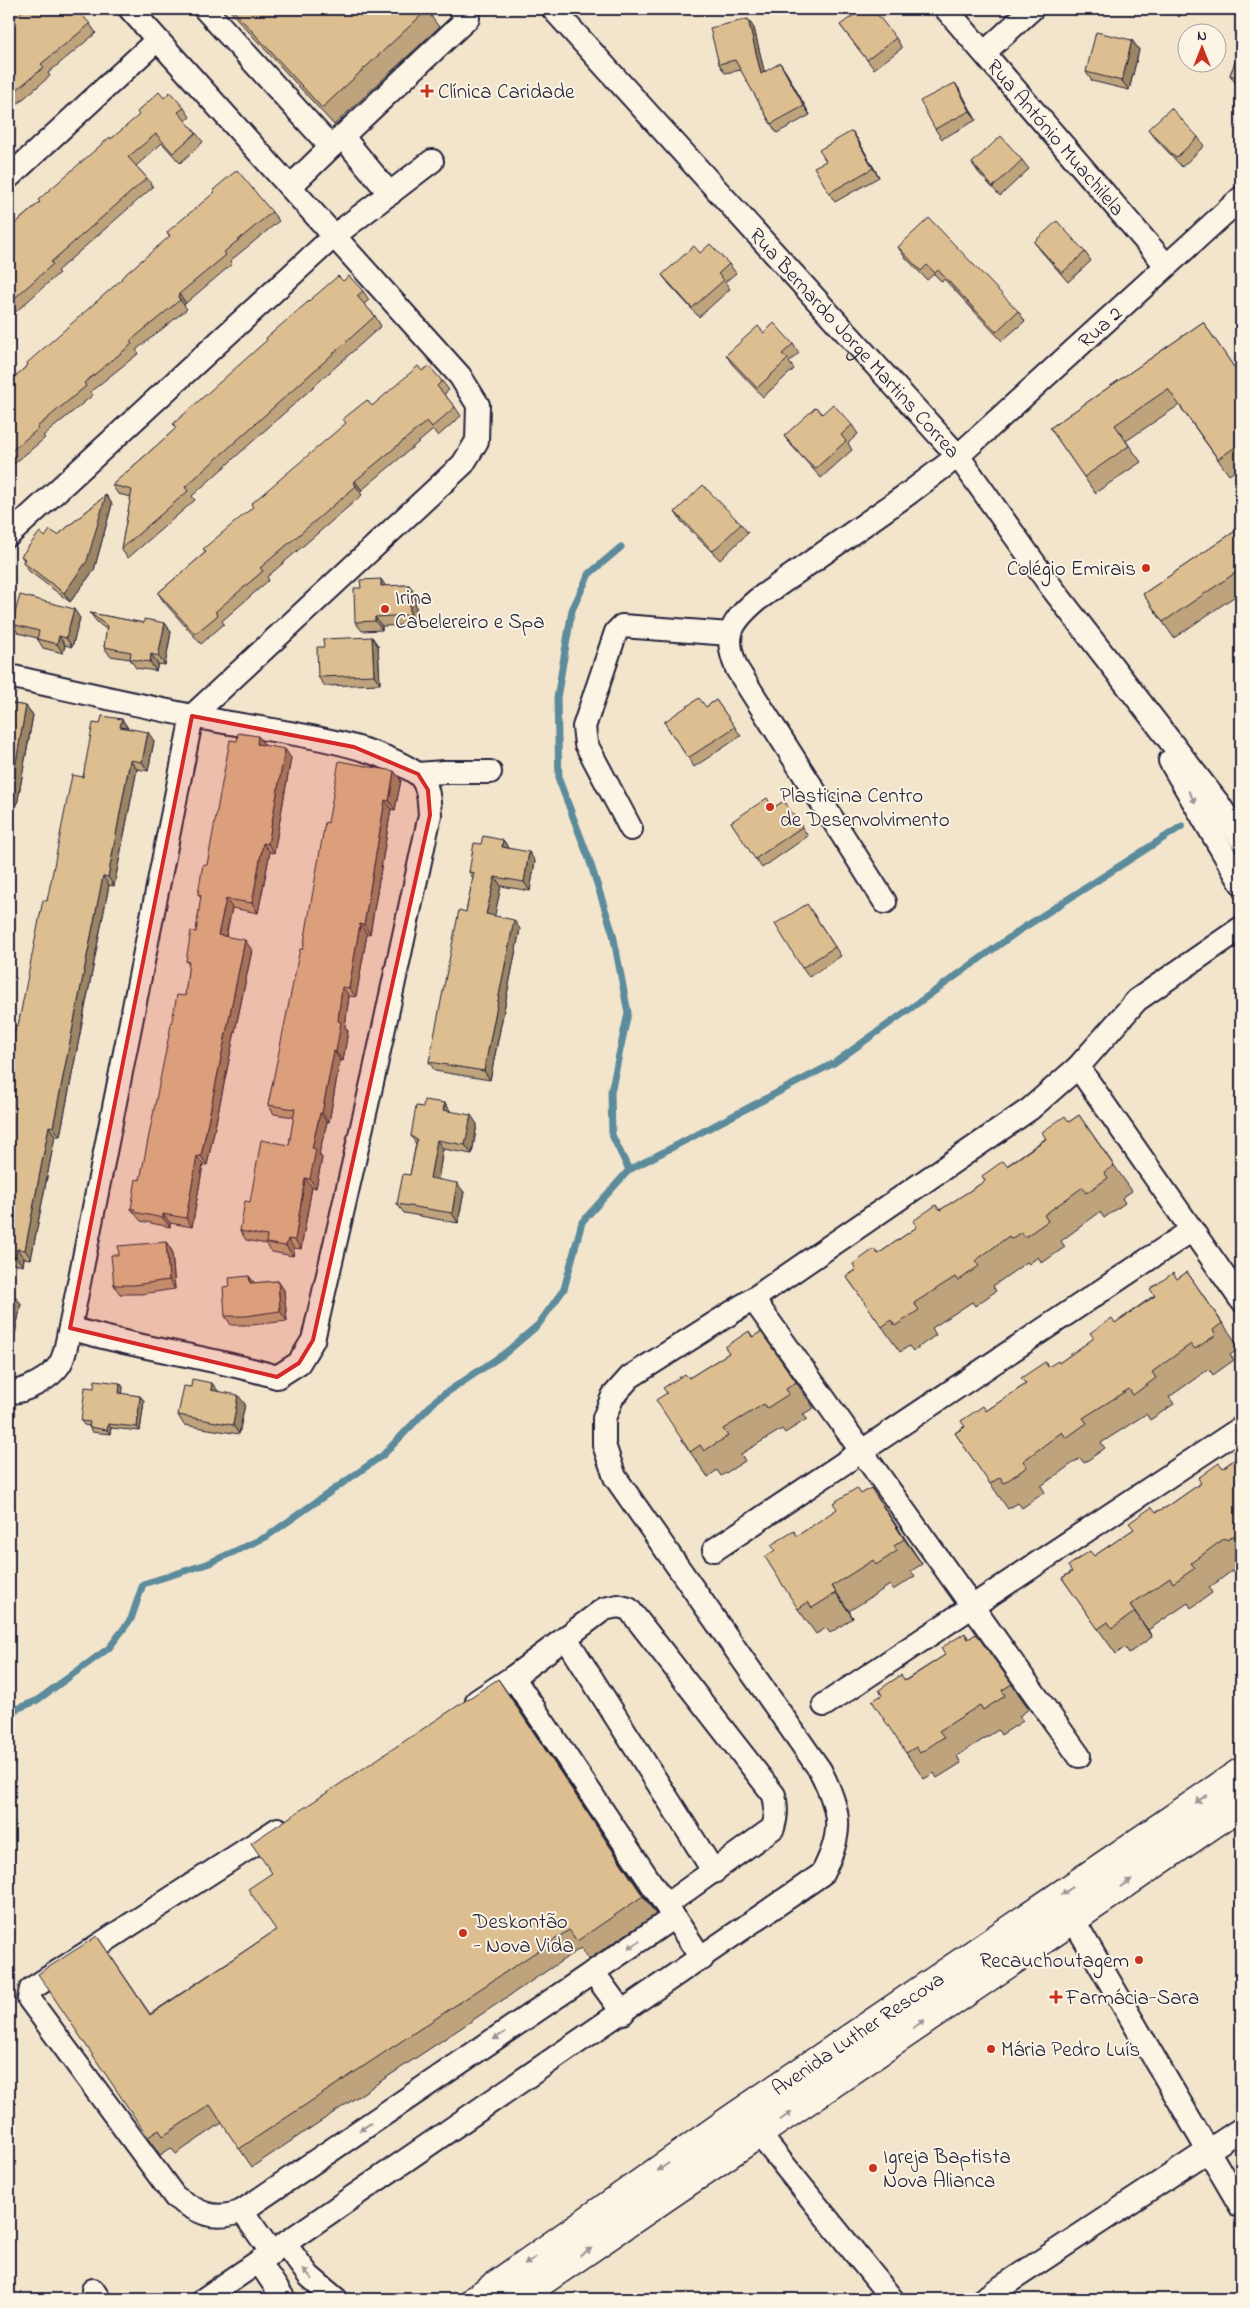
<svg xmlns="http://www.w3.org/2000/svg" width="1250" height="2308" font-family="'Indie Flower',sans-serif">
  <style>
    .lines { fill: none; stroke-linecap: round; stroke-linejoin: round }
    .stream { stroke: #5b8b9c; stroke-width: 7 }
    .minor-casing { stroke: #22223b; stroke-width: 26 }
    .major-casing { stroke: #22223b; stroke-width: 31 }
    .minor { stroke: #fcf5e5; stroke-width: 22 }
    .major { stroke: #fcf5e5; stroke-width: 28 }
    .wall { fill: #bea37c; stroke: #22223b }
    .shaded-wall { fill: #9b8565; stroke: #22223b }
    .building { fill: #ddbe90; stroke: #22223b }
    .oneway { fill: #9a9698 }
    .marked { fill: #d62828; fill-opacity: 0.2; stroke: #d62828; stroke-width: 4; stroke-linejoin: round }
    .poi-dot { fill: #c8321e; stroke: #fcf5e5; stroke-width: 2 }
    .labels { text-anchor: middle; stroke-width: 4; stroke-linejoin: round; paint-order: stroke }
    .poi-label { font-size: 21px; fill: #22223b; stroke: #fcf5e5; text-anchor: start }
    .street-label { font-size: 21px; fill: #22223b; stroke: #fcf5e5 }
  </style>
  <rect width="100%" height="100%" fill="#f3e4cc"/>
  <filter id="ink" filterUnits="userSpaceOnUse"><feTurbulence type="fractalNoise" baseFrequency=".02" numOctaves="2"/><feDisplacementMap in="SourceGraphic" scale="10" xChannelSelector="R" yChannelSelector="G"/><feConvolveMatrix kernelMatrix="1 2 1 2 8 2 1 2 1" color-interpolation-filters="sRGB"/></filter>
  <g filter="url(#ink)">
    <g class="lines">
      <path class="stream" d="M621 547 589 574 572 610 557 698 559 780 589 859 613 934 628 1013 611 1092 612 1135 629 1170
        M9 1712 36 1701 109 1648 131 1619 143 1584 207 1564 266 1537 383 1455 437 1399 504 1354 538 1325 564 1289 582 1222 629 1170 834 1063 1020 930 1182 826"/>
      <g class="minor-casing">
        <g id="minor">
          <path d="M205 9 331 147 468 18 460 9"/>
          <path id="s1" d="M553 9 958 456 1052 588 1218 803 1241 839"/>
          <path id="s2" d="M946 9 1166 265"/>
          <path d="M985 52 1032 9"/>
          <path d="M342 136 390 194"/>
          <path d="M9 177 157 40"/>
          <path d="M290 187 331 147"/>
          <path d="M9 535 334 236 432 161"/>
          <path d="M9 676C77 691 144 707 213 720 272 731 367 740 416 773 429 782 429 801 430 815L374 1074 313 1340 299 1363 277 1377C209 1356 138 1349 70 1328"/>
          <path d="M1170 761 1241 883"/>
          <path d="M418 774 444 772H490"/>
          <path d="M631 829 586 744 584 727 616 632 622 626 730 634"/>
          <path id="s3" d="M885 902 737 669C723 636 730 623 757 600L909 493 958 456 1241 198"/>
          <path d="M1078 1067 1241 1300"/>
          <path d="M753 1299 1079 1756"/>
          <path d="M9 1392C26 1392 51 1378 60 1364 66 1354 67 1339 70 1328L192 716 463 464 477 441 478 405 460 376 130 9"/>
          <path d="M714 1550 1192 1230"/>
          <path d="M566 1638 714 1872"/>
          <path d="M513 1677 702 1959"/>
          <path d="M477 1701 513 1677 604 1609 618 1606 629 1609 774 1795C777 1807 777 1816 773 1828L666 1905"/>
          <path d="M824 1705 1241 1428"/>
          <path d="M278 1829 31 1989 29 1999 175 2197C199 2213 214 2222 242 2211L674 1917"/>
          <path d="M1073 1919 1241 2207"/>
          <path d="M593 1972 623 2013"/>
          <path d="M759 2134 892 2299"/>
          <path d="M242 2211 272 2253"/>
          <path d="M285 2244 309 2276 336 2299"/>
          <path d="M259 2262 284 2299"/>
          <path d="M93 2290 99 2299"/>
          <path d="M204 2299 822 1874C844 1833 841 1811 820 1770L615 1477 604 1445V1418L613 1396 630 1377 753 1299 1030 1109 1078 1067 1137 1000 1241 928"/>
          <path d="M983 2299 1241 2129"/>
        </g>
      </g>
      <g class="major-casing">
        <g id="major">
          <path id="s4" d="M476 2299 730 2120 1241 1772"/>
          <path d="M516 2299 1241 1805"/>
        </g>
      </g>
      <use href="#minor" class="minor"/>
      <use href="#major" class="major"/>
    </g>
    <path class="wall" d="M228 9H439L431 16 439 27 334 125Z
      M1170 9H1187L1179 17Z
      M9 23 90 24 96 33 48 73 50 76 9 111Z
      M840 25 896 38 902 48 874 69Z
      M754 28 764 71 786 72 810 115 777 133 771 124 741 70 725 73 719 64Z
      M1132 40 1139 50 1129 90 1092 81 1086 72Z
      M1241 47V86L1236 84 1230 75Z
      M955 83 961 92 976 120 942 139 935 129Z
      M164 98 184 108 190 117 185 121 196 133 203 142 180 163 162 143 136 166 147 178 153 187 57 271 59 273 9 318V229L111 139Z
      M1148 129 1198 137 1204 146 1182 167 1155 138Z
      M852 131 858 140 879 177 835 202 829 193 826 161Z
      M1022 160 1029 169 1000 196 978 172 972 163Z
      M272 212 279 221 230 261 232 264 186 303 184 305 187 309 136 350 139 353 90 392 93 395 43 436 45 438 9 468V382L28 365 170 237 167 232Z
      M1034 242 1085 252 1091 261 1068 282 1041 251Z
      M898 247 1018 311 1025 321 1002 341 944 279 942 282 934 274 927 280 904 256Z
      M700 253 729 264 736 273 725 282 730 289 699 317 669 284 662 275Z
      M343 281 363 291 369 300 364 304 375 316 381 326 192 496 195 500 128 558 121 549 131 497 118 494 112 485Z
      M1203 322 1238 373 1241 371V467L1229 475 1179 405 1126 441 1141 462 1095 493 1050 428Z
      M764 333 793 344 799 353 789 362 794 369 763 397 732 364 726 355Z
      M422 371 442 381 449 390 444 394 455 407 461 416 438 436 433 430 362 490 360 492 362 495 267 577 269 580 222 621 224 624 201 644 164 602 158 593 206 552 372 406Z
      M852 425 858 434 848 443 852 450 821 478 791 445 784 436Z
      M106 495 112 504 94 570 70 602 29 571 23 562 24 560 21 556 45 537 58 535Z
      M675 512 741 524 748 533 720 560 681 521Z
      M1241 527V592L1174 638 1143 594Z
      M409 585 415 594 417 625 382 626V630L362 631 355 622 386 586Z
      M90 613 144 623H165L171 632 165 665 158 664 156 671 136 668 130 659 110 656 104 647 107 630 97 622Z
      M80 618 72 647 65 645 63 653 43 648 37 638 18 633 12 624Z
      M372 637 378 646 380 684 325 686 318 677Z
      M716 700 741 736 694 767 664 722 706 707Z
      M9 703 26 706 33 715 17 805 11 804 9 818Z
      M122 719 128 728 154 741 148 771 137 769 114 886 109 885 60 1136H55L31 1259 24 1258 23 1266 9 1263V1064L18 1026 47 901 83 777 100 724Z
      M258 736 264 745 291 758 274 853 270 852 258 913 232 908 226 937 252 950 207 1165H203L192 1227 170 1223V1227L141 1221 131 1209 140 1180 185 996 189 965 186 961 196 932 201 898 198 894 207 865 237 741Z
      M394 771 401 780 395 810 391 809 370 934H367L356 997 349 996 345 1027 348 1031 343 1061 340 1060 329 1122H327L319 1154 322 1158 316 1188 312 1187 301 1249 294 1248 293 1256 272 1252 266 1244 246 1240 240 1231 250 1202 289 1145 294 1117 274 1114 268 1105 303 949 328 823Z
      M784 801 808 836 762 868 731 822 773 808Z
      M503 840 509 848 535 861 530 891 501 886 494 916 520 929 490 1080 435 1071 429 1062 466 912 473 878 469 872 481 844Z
      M813 913 841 956 809 977 802 968Z
      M445 1103 451 1112 477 1124 472 1154 443 1149 438 1179 464 1192 458 1223 404 1213 397 1204 410 1175 416 1144 411 1136 423 1107Z
      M1079 1115 1132 1191 1122 1198 1125 1203 1104 1218 1100 1212 1061 1241 1065 1247 1042 1263 1038 1257 1029 1264 1027 1262 993 1286 996 1291 975 1306 972 1302 932 1328 936 1335 913 1351 909 1346 900 1352 846 1276 917 1227 940 1210 985 1181Z
      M166 1242 172 1251 175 1289 141 1294H120L114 1285 119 1255Z
      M1187 1272 1240 1348 1230 1355 1234 1360 1213 1375 1209 1369 1169 1397 1174 1404 1150 1420 1146 1414 1101 1443 1105 1448 1084 1463 1080 1458 1041 1486 1045 1492 1022 1508 1018 1503 1008 1509 955 1433 986 1411 1026 1384 1049 1367 1059 1363Z
      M249 1276 254 1283 278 1281 284 1290 287 1321 252 1325H231L225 1316 230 1286Z
      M9 1294 14 1295 21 1304 15 1334 9 1333Z
      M749 1331 753 1337 761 1332 814 1408 803 1414 807 1419 785 1433 782 1429 741 1454 745 1461 721 1476 717 1470 708 1477 690 1452 689 1378 729 1353Z
      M120 1383 123 1387 122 1394 140 1396 144 1401 140 1431 111 1428 110 1434 92 1432 89 1427V1426L84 1425 81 1421 94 1388Z
      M218 1391 245 1404 239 1434 184 1425 178 1415Z
      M1241 1455V1564L1209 1588 1212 1593 1191 1608 1188 1603 1148 1630 1152 1637 1129 1653 1125 1647 1116 1654 1062 1578 1094 1556 1134 1529 1156 1512 1167 1507Z
      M871 1488 888 1513 922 1564 911 1571 915 1576 893 1590 890 1585 849 1611 853 1618 830 1633 826 1628 816 1634 798 1609 797 1536Z
      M965 1633 969 1639 976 1634 1029 1709 1019 1716 1023 1721 1001 1735 998 1730 957 1756 961 1763 937 1778 934 1773 924 1779 906 1753 882 1695 945 1655Z
      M510 1696 656 1914 589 1959 581 1948 252 2167 222 2123 176 2154 171 2148 160 2155 148 2137 97 1936 150 2014 276 1930 272 1873Z"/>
    <path class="shaded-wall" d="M1174 9H1187L1179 17Z
      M748 19 754 28 767 83 761 74Z
      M1132 40 1139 50 1129 90 1122 81Z
      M780 63 786 72 810 115 804 106Z
      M955 83 961 92 976 120 970 111Z
      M852 131 858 140 879 177 873 168Z
      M179 294 186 303 184 305 178 297Z
      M355 481 362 490 360 492 354 483Z
      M106 495 112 504 94 570 70 602 64 593Z
      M381 579 387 588 381 586Z
      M409 585 415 594 417 625 410 615Z
      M74 609 80 618 72 647 66 638Z
      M375 617 382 626V630L375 621Z
      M165 623 171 632 165 665 158 656Z
      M59 636 65 645 63 653 57 644Z
      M372 637 378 646 380 684 374 675Z
      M151 654 158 664 156 671 150 662Z
      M26 706 33 715 17 805 10 796Z
      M122 719 128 729 120 727Z
      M148 732 154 741 148 771 142 762Z
      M258 736 265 746 257 744Z
      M285 749 291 758 274 853 268 844Z
      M130 760 137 769 114 886 108 877Z
      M394 771 401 780 395 810 389 801Z
      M385 800 391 809 370 934 364 925Z
      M9 801 11 804 9 818Z
      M503 840 510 849 502 847Z
      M263 843 270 852 258 913 252 903Z
      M529 852 535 861 530 891 524 882Z
      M103 876 109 885 60 1136 53 1127Z
      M495 877 501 886 493 924 486 914Z
      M226 899 232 908 224 944 218 935Z
      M514 920 520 929 490 1080 484 1071Z
      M360 924 367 934 356 997 349 988Z
      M245 940 252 950 207 1165 201 1156Z
      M342 987 349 996 345 1027 348 1031 343 1061 336 1052 338 1021Z
      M334 1051 340 1060 329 1122 322 1113Z
      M445 1103 451 1112 443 1110Z
      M320 1113 327 1122 319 1154 322 1158 316 1188 310 1179 312 1148Z
      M471 1115 477 1124 472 1154 465 1145Z
      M49 1126 55 1136 31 1259 25 1250Z
      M437 1140 443 1149 437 1187 430 1178Z
      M197 1156 203 1165 192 1227 186 1218Z
      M305 1178 312 1187 301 1249 295 1240Z
      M457 1183 464 1192 458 1223 452 1213Z
      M163 1214 170 1223V1227L163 1218Z
      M288 1239 294 1248 293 1256 286 1246Z
      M166 1242 172 1251 175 1289 169 1280Z
      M17 1249 24 1258 23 1266 16 1257Z
      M249 1276 256 1285 250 1283Z
      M278 1281 284 1290 287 1321 280 1311Z
      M14 1295 21 1304 15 1334 9 1325Z
      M120 1383 123 1387 122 1398 119 1393Z
      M212 1383 219 1392 211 1390Z
      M238 1395 245 1404 239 1434 233 1425Z
      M140 1396 144 1401 140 1431 137 1427Z
      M108 1424 111 1428 110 1434 107 1430Z
      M871 1488 888 1513 922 1564 904 1539Z
      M832 1586 849 1611 853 1618 836 1593Z
      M1130 1605 1148 1630 1152 1637 1135 1612Z
      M498 1679 510 1696 656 1914 643 1896Z"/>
    <path class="building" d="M25 9H77L90 24 41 64 44 67 9 96V23Z
      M232 9H426L427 10 322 108Z
      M862 9H873L896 38 867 60 840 25Z
      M748 19 761 74 780 63 804 106 771 124 735 60 719 64 710 28Z
      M1096 32 1132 40 1122 81 1086 72Z
      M1241 47V79L1230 75Z
      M955 83 970 111 935 129 920 101Z
      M159 92 164 98 170 92 184 108 178 112 196 133 173 153 156 134 128 157 147 178 51 262 53 264 9 303V229L40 202 38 200 110 137 111 139 139 115 137 112Z
      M1171 108 1198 137 1176 158 1148 129Z
      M852 131 873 168 829 193 814 167 826 161 819 150Z
      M1001 136 1022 160 993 187 972 163Z
      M237 170 272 212 224 252 226 255 179 294 178 297 180 300 130 341 132 344 84 383 86 386 37 427 38 429 9 453V382L28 365 27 363 122 279 121 278 170 236 167 232 215 192 213 190Z
      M929 218 1018 311 996 332 938 270 935 273 927 265 921 271 898 247Z
      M1057 221 1085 252 1062 273 1034 242Z
      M710 244 729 264 718 274 724 280 692 308 662 275 694 246 700 253Z
      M338 276 343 281 349 276 363 291 357 296 375 316 185 487 188 491 121 549 132 490 112 485 174 430 176 427 173 424 267 340 266 338Z
      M1203 322 1238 373 1241 371V443L1218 459 1168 389 1115 425 1129 446 1084 477 1050 428Z
      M774 323 793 344 782 354 788 359 757 388 726 355 758 326 764 333Z
      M418 366 422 371 429 366 442 381 437 386 455 407 432 427 427 421 355 481 354 483 356 486 260 568 263 571 215 612 218 615 195 634 158 593 206 552 203 549 253 507 251 504 346 423 343 419 367 400 372 406Z
      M833 404 852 425 841 435 846 441 815 469 784 436 816 407 822 414Z
      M703 485 741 524 713 551 675 512Z
      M106 495 87 561 64 593 23 562 25 559 21 556 40 532 45 537 50 530 58 535Z
      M1241 527V569L1163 622 1143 594Z
      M381 579V586L409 585 410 615 375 617V621L355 622 354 588H361L360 580Z
      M20 595 74 609 66 638 59 636 57 644 37 639 39 631 12 624Z
      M90 613 144 623V619L165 623 158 656 151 654 150 662 130 659 131 652 104 647 107 626Z
      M372 637 374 675 318 677 317 647H324L323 639Z
      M699 698 706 707 716 700 735 727 688 758 664 722Z
      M9 703 26 706 10 796H9Z
      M102 716 122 719 120 727 148 732 142 762 130 760 108 877 103 876 53 1127 49 1126 25 1250 17 1249 16 1257 9 1255V1064L16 1025 18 1026 43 900 47 901 72 775 83 777 93 723 100 724Z
      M238 733 258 736 257 744 285 749 268 844 263 843 252 903 226 899 218 935 245 940 201 1156H197L186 1218 163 1214V1218L134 1212 135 1209H131L136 1179 140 1180 177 995 185 996 189 962 186 961 191 931 196 932 201 895 198 894 203 864 207 865 230 740 237 741Z
      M339 761 394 771 389 801 385 800 364 925 360 924 349 988 342 987 338 1021 341 1022 336 1052 334 1051 322 1113H320L312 1148 316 1149 310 1179 305 1178 295 1240 288 1239 286 1246 266 1243 267 1236 240 1231 245 1201 250 1202 261 1140 289 1145 295 1109 268 1105 300 949H303L325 822 328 823Z
      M767 798 773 808 784 801 802 827 755 859 731 822Z
      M483 836 503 840 502 847 529 852 524 882 495 877 486 914 514 920 484 1071 429 1062 459 910 466 912 474 873 469 872 474 843 481 844Z
      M807 904 835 947 802 968 775 924Z
      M424 1100 445 1103 443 1110 471 1115 465 1145 437 1140 430 1178 457 1183 452 1213 397 1204 403 1174 410 1175 417 1140 411 1136 416 1106 423 1107Z
      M1079 1115 1114 1166 1104 1172 1108 1178 1086 1193 1083 1187 1044 1215 1048 1221 1025 1237 1021 1232 1011 1239 1009 1236 975 1261 979 1266 958 1281 955 1277 914 1303 919 1310 895 1326 891 1320 882 1327 846 1276 856 1270 853 1264 874 1249 878 1254 917 1227 913 1221 936 1205 940 1210 985 1181 982 1176 1003 1161 1007 1166 1046 1139 1042 1132 1065 1116 1069 1122Z
      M166 1242 169 1280 134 1285H114L111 1255H119L118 1246Z
      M1187 1272 1222 1323 1213 1330 1216 1335 1195 1349 1191 1344 1152 1372 1156 1378 1133 1395 1129 1389 1083 1418 1087 1423 1066 1438 1062 1432 1023 1461 1027 1467 1004 1483 1000 1477 990 1484 955 1433 965 1427 961 1421 983 1406 986 1411 1026 1384 1021 1378 1045 1362 1048 1367 1058 1361 1059 1363 1094 1338 1090 1333 1112 1318 1115 1323 1155 1296 1150 1289 1173 1273 1177 1279Z
      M249 1276 250 1283 278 1281 280 1311 246 1316H225L223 1287 230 1286 229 1278Z
      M9 1294 14 1295 9 1325Z
      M749 1331 752 1337 761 1332 796 1382 786 1389 789 1394 767 1408 764 1404 723 1429 728 1436 704 1451 700 1445 690 1452 656 1400 667 1393 663 1388 685 1374 689 1378 729 1353 725 1347Z
      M192 1379 212 1383 211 1390 238 1395 233 1425 178 1415 184 1386 191 1387Z
      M95 1380 120 1383 119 1393 140 1396 137 1427 108 1424 107 1430 89 1427 90 1422 81 1421 85 1387 94 1388Z
      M1241 1455V1539H1240L1237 1534 1227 1540 1225 1538 1191 1563 1195 1568 1173 1583 1170 1578 1130 1605 1135 1612 1112 1628 1108 1622 1098 1629 1062 1578 1072 1572 1068 1566 1090 1551 1094 1556 1134 1529 1129 1523 1152 1507 1156 1512 1167 1507 1201 1483 1198 1478 1219 1463 1223 1468Z
      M857 1488 861 1494 871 1488 904 1539 894 1546 897 1551 876 1565 873 1560 832 1586 836 1593 812 1608 808 1602 798 1609 765 1557 775 1550 771 1545 794 1531 797 1536 837 1509 833 1503Z
      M965 1633 968 1639 976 1634 1012 1684 1002 1690 1005 1696 983 1710 980 1705 939 1731 944 1737 920 1753 916 1747 906 1753 872 1701 882 1695 879 1690 901 1675 905 1681 945 1655 941 1648Z
      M498 1679 643 1896 577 1941 569 1930 239 2149 210 2105 163 2136 159 2130 148 2137 38 1974 97 1936 150 2015 276 1930 248 1889 272 1873 251 1843Z"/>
    <defs><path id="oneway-solid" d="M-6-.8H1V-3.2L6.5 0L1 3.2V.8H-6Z" transform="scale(1.25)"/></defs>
    <g class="oneway">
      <use href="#oneway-solid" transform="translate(1192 797) rotate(59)"/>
      <use href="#oneway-solid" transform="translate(1201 1799) rotate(146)"/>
      <use href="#oneway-solid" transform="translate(1126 1883) rotate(-34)"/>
      <use href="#oneway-solid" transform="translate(1067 1891) rotate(146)"/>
      <use href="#oneway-solid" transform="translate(634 1945) rotate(146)"/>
      <use href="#oneway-solid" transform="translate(919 2024) rotate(-35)"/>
      <use href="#oneway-solid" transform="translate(499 2036) rotate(146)"/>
      <use href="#oneway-solid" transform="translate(786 2116) rotate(-35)"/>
      <use href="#oneway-solid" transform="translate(365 2127) rotate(146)"/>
      <use href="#oneway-solid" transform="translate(663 2167) rotate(145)"/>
      <use href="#oneway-solid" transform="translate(586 2252) rotate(-34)"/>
      <use href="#oneway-solid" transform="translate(530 2261) rotate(145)"/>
      <use href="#oneway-solid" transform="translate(308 2274) rotate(-131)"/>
    </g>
  </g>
  <path class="marked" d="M192 716 354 747 418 774 428 790 430 815 313 1340 299 1363 277 1377 70 1328Z"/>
  <g class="poi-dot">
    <path d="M424.5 83.5h5v5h5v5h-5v5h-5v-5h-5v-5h5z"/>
    <circle cx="1146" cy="568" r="5"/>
    <circle cx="385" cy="609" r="5"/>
    <circle cx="770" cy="807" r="5"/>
    <circle cx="463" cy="1933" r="5"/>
    <circle cx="1139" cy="1960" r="5"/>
    <path d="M1053.5 1989.5h5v5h5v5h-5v5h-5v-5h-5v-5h5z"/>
    <circle cx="991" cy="2049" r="5"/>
    <circle cx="873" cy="2168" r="5"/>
  </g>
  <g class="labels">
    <g class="poi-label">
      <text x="438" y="98">Clínica Caridade</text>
      <text x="1136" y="575" text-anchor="end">Colégio Emirais</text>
      <text x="395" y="604">Irina<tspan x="395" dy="24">Cabelereiro e Spa</tspan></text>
      <text x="780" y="802">Plasticina Centro<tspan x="780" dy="24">de Desenvolvimento</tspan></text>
      <text x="473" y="1928">Deskontão<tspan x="473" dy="24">- Nova Vida</tspan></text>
      <text x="1129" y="1967" text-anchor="end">Recauchoutagem</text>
      <text x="1066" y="2004">Farmácia-Sara</text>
      <text x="1001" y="2056">Mária Pedro Luís</text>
      <text x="883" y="2163">Igreja Baptista<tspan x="883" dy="24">Nova Alianca</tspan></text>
    </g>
    <g class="street-label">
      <text dy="7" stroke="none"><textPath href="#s2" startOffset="169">Rua António Muachilela</textPath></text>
      <text dy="7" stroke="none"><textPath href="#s3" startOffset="795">Rua 2</textPath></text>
      <text dy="7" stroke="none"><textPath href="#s1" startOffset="450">Rua Bernardo Jorge Martins Correa</textPath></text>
      <text dy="7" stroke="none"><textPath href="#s4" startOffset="465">Avenida Luther Rescova</textPath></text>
    </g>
  </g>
  <rect width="1250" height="2308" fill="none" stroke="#fcf5e5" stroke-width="30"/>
  <rect x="15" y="15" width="1220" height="2278" fill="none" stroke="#22223b" stroke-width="2" filter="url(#ink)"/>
  <g transform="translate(1202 48)"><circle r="24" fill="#fcf5e5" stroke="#a5a1a1"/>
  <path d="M0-4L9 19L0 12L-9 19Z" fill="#c8321e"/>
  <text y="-8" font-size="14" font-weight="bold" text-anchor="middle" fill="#22223b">N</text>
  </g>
</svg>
